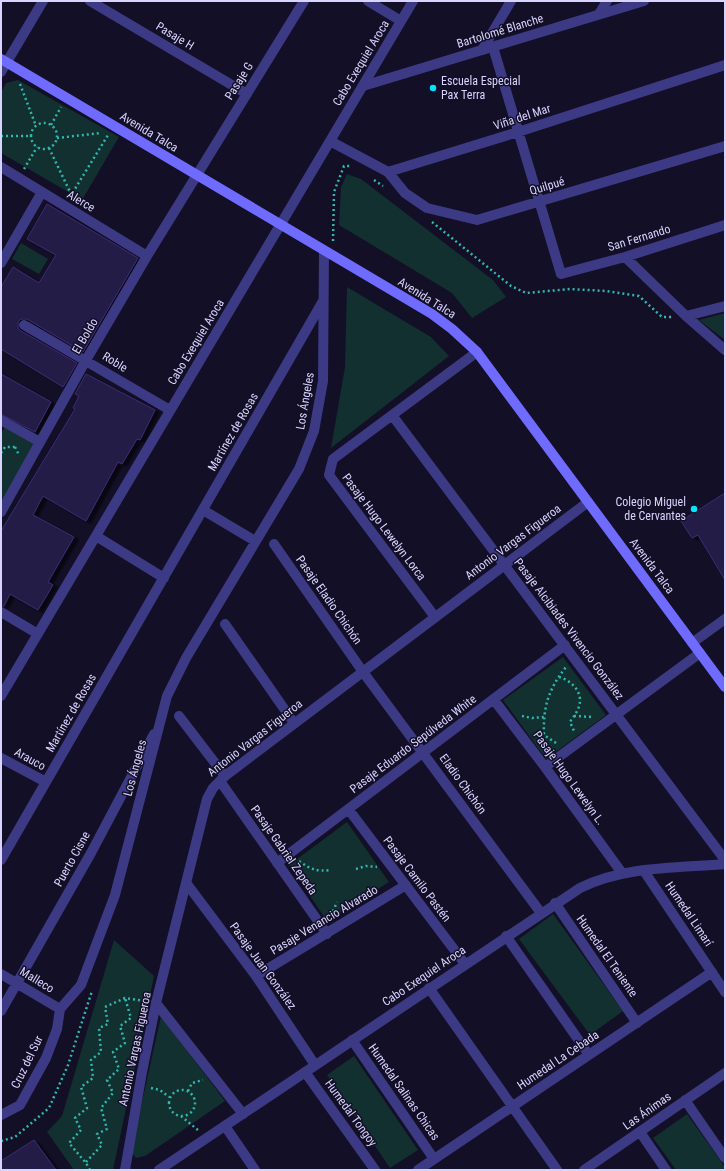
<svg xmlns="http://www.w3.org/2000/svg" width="726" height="1171" font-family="'Roboto Condensed',sans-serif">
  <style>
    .green { fill: #12302f }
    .building { fill: #241b47; stroke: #3b2d73; filter: url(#shadow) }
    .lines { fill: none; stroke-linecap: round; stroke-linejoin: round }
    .path { stroke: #2fb8b0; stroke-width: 2.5; stroke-dasharray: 2 3; stroke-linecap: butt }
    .minor { stroke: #3d3a85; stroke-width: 10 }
    .tertiary { stroke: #3d3a85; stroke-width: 10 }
    .secondary { stroke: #6f6bff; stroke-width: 10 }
    .poi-dot { fill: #00e5ff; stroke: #130f26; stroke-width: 1.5 }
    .labels { text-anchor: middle; stroke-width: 3; stroke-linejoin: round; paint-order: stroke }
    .street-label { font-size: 12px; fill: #d9d4ff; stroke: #130f26 }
    .poi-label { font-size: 12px; fill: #d9d4ff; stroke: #130f26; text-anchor: start }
  </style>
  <defs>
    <filter id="shadow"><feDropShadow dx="4.5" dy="2.5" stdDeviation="1" flood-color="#0009"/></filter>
  </defs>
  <rect width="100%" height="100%" fill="#130f26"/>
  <path class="green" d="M18 80 119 137 82 200 1 153V92L6 83Z
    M347 174 361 179 493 280 506 297 472 318 452 293 339 225 341 187Z
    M21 243 48 259 39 274 12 259Z
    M347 287 431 337 449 356 331 448 345 367Z
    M725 313V340L699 320Z
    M5 427 36 445 1 505V433Z
    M563 657 606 715 546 759 503 700Z
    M347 822 389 882 327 921 289 865Z
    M553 914 623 1011 590 1035 519 939Z
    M114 940 154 976 113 1170H74L47 1132 62 1116Z
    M161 1016 225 1101 145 1156 136 1158 131 1152Z
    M354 1056 418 1150 390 1168 327 1075Z
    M687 1114 725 1167V1170H676L653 1138Z"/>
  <path class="building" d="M47 204 138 258 83 352 27 319H21L18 322V328L21 331 77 363 63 387 1 349V287L13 267 39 283 56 255 27 239Z
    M1 374 51 402 35 432 1 414Z
    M86 374 155 410 140 440 137 439 122 464 118 462 86 521 43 496 33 515 74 537 48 582 53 585 38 610 10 594 4 606H1V531L75 409 73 408 79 396 75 394Z
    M725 493V580L698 535 692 538 681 521Z
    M34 1140 56 1170H1V1161Z"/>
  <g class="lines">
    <path class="path" d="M20 84 36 126
      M31 136a13 13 0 1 1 26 0a13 13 0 1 1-26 0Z
      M51 125 61 107
      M1 136H31
      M57 138 101 133
      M49 148 71 194
      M24 169 37 147
      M374 180 383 186
      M70 197 108 135
      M432 222 511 286 526 293 570 289 606 291 639 296 662 317H671
      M333 241 334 192 344 166H350
      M15 447 19 455
      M1 453 5 447H15
      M559 677C573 681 586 695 577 711 575 716 572 718 570 722L574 731
      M522 716 532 718 544 717
      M574 716 593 717
      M556 743 544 735C543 707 548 690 566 667
      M299 861C310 869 317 872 331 870
      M356 869 366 866 377 867
      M331 916 337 902
      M151 1088 160 1090 169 1097
      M169 1103a13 13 0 1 1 26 0a13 13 0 1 1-26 0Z
      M188 1091 192 1083 203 1080
      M181 1116 199 1131
      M1 1141 15 1137 49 1108 68 1065 92 991
      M86 1162 102 1145 97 1134 107 1129 101 1108 113 1093 107 1080 119 1069 113 1052 125 1043 120 1026 131 1018 125 998
      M90 1170 86 1163 69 1143 81 1130 75 1118 87 1108 81 1087 93 1078 91 1060 101 1052 99 1028 108 1024 105 1007 125 998 144 1001"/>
    <path class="minor" d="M90 1 247 94
      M368 1 401 21
      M599 14 607 1
      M493 47 561 274 625 257 725 225
      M482 50 511 1
      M330 141 388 172 518 132 725 65
      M1 167 147 256
      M388 172 405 193 427 208 477 220 725 146
      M625 257 686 316 725 350
      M1 263 42 192
      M686 316 725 306
      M24 325 170 410
      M392 415 725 860
      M1 420 40 442
      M203 510 255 541
      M1 512 86 360 147 256 304 1
      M96 536 164 578
      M274 544 363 672 541 913
      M1 612 38 634
      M435 617 329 475 333 459 477 352
      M225 624 294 723
      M692 643 725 619
      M1 696 413 1
      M494 700 545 767 622 873
      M179 716 225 776
      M1 758 46 782
      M545 767 700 653
      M220 781 327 934
      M349 810 465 964
      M1 860 323 301
      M277 863 565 645
      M644 871 725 992
      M187 884 256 976 315 1065
      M555 903 637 1023
      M506 936 589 1055
      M1 974 60 1009
      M256 976 406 885
      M429 988 557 1170
      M156 1003 243 1114
      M60 1009 81 985 115 895 167 696 186 658 299 469 314 431 323 381 324 251
      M1 1011 91 853 154 734
      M352 1040 434 1159
      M305 1072 375 1170
      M685 1100 725 1158
      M1 1115 20 1105 46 1058 57 1029 60 1009
      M225 1126 255 1170
      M640 1132 666 1170
      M418 1170 712 972
      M584 1170 725 1073"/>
    <path class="tertiary" d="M1 72 43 1
      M363 86 644 1
      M125 1170 142 1072 156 1003 207 799 213 788 225 776 588 502
      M159 1170 580 888C624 866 677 868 725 864"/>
    <path class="secondary" d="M1 59 432 314 452 329 477 352 725 687"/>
  </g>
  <g class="poi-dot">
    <circle cx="433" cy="88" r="4"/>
    <circle cx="694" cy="509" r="4"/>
  </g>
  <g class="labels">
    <g class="street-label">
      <text transform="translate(500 31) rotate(-17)" y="4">Bartolomé Blanche</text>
      <text transform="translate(175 36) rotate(31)" y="4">Pasaje H</text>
      <text transform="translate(361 63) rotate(-59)" y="4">Cabo Exequiel Aroca</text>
      <text transform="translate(239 81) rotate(-58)" y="4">Pasaje G</text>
      <text transform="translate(522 117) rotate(-18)" y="4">Viña del Mar</text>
      <text transform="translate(149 132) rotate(31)" y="4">Avenida Talca</text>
      <text transform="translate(547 186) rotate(-17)" y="4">Quilpué</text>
      <text transform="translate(81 201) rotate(31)" y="4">Alerce</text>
      <text transform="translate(639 238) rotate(-17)" y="4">San Fernando</text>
      <text transform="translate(427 298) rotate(32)" y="4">Avenida Talca</text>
      <text transform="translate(85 336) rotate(-60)" y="4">El Boldo</text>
      <text transform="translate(196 342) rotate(-59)" y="4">Cabo Exequiel Aroca</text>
      <text transform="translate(115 362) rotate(31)" y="4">Roble</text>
      <text transform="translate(305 401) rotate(-80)" y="4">Los Ángeles</text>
      <text transform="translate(233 432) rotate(-60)" y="4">Martínez de Rosas</text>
      <text transform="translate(384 527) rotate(53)" y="4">Pasaje Hugo Lewelyn Lorca</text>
      <text transform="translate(513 542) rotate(-37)" y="4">Antonio Vargas Figueroa</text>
      <text transform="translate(652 566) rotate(53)" y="4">Avenida Talca</text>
      <text transform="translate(329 600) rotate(55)" y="4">Pasaje Eladio Chichón</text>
      <text transform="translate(569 629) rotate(53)" y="4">Pasaje Alcibiades Vivencio González</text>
      <text transform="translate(71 713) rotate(-60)" y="4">Martínez de Rosas</text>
      <text transform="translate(255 738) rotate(-38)" y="4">Antonio Vargas Figueroa</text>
      <text transform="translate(413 744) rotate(-37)" y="4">Pasaje Eduardo Sepúlveda White</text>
      <text transform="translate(30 759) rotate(29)" y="4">Arauco</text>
      <text transform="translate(135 768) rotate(-75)" y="4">Los Ángeles</text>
      <text transform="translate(569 778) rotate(54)" y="4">Pasaje Hugo Lewelyn L.</text>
      <text transform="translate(463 784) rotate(54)" y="4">Eladio Chichón</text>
      <text transform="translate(284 850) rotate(55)" y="4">Pasaje Gabriel Zepeda</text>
      <text transform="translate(72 859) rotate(-61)" y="4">Puerto Cisne</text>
      <text transform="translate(417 879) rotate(53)" y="4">Pasaje Camilo Pastén</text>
      <text transform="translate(689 914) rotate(56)" y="4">Humedal Limarí</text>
      <text transform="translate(324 920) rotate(-31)" y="4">Pasaje Venancio Alvarado</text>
      <text transform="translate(607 956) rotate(55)" y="4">Humedal El Teniente</text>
      <text transform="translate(263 966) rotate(54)" y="4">Pasaje Juan González</text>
      <text transform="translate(424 976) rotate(-34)" y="4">Cabo Exequiel Aroca</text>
      <text transform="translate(37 980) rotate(31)" y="4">Malleco</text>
      <text transform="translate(135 1049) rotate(-78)" y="4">Antonio Vargas Figueroa</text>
      <text transform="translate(558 1060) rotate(-34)" y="4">Humedal La Cebada</text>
      <text transform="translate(27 1062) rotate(-64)" y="4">Cruz del Sur</text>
      <text transform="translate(404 1092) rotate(55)" y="4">Humedal Salinas Chicas</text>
      <text transform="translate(647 1111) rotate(-35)" y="4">Las Ánimas</text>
      <text transform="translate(351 1113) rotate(54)" y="4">Humedal Tongoy</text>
    </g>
    <g class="poi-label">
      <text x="441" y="85">Escuela Especial<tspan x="441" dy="14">Pax Terra</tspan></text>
      <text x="686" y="506" text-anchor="end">Colegio Miguel<tspan x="686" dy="14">de Cervantes</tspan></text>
    </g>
  </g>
  <rect width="726" height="1171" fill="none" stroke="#d9d4ff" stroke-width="4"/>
</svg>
